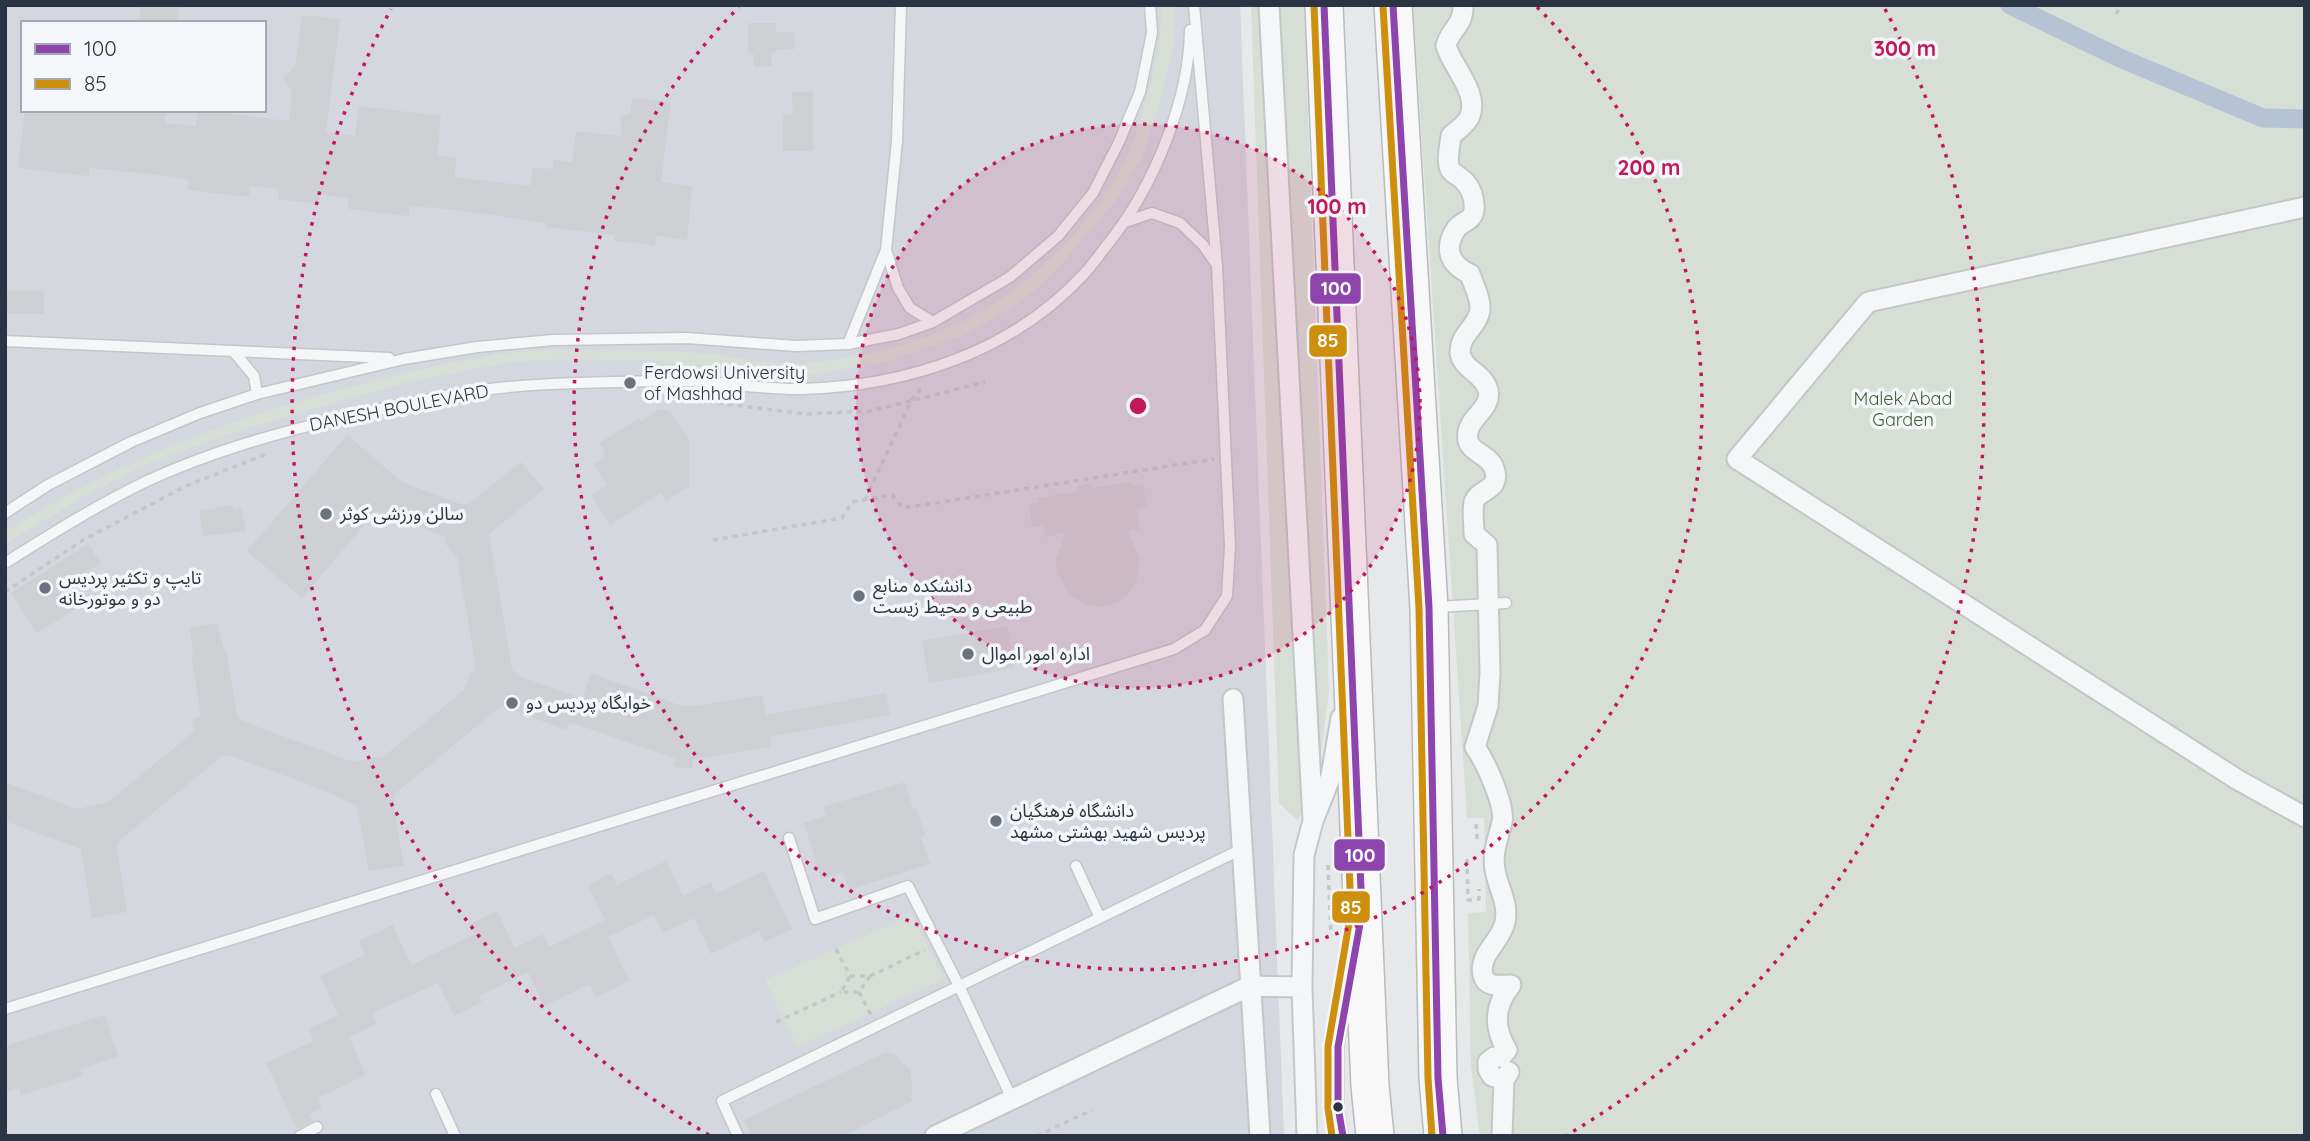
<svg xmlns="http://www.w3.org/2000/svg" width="2310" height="1141" font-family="Quicksand,'Noto Sans Arabic',sans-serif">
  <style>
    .built { fill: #d4d7dd; fill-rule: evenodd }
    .green { fill: #d6ded6 }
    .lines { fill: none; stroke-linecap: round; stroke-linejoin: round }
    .canal { stroke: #b4c4d5; stroke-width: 19 }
    .building { fill: #ced0d3 }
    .lane-casing { stroke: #c4c6c8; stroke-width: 13 }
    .street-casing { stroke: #c4c6c8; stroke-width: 23 }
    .highway-casing { stroke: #b8bbbf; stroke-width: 40 }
    .path { stroke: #c5c6ca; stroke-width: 3.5; stroke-dasharray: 5 5; stroke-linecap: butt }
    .lane { stroke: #f5f6f7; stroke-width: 10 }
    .street { stroke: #f5f6f7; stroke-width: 19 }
    .highway { stroke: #f8f8f8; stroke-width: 37 }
    .bus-1-casing { stroke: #f4f6f9; stroke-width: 12 }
    .bus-2-casing { stroke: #f4f6f9; stroke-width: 12 }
    .bus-1 { stroke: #8e44ad; stroke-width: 7 }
    .bus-2 { stroke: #ce8f0e; stroke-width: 7 }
    .ring { fill: none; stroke: #c2185b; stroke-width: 3.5; stroke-dasharray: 3.5 7 }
    .poi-dot { fill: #6c737f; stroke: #f4f6f9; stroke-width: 2.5 }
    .bus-dot { fill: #2b3445; stroke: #f4f6f9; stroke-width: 2.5 }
    .labels { text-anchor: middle; stroke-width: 7; stroke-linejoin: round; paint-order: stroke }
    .poi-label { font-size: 18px; fill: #2b3445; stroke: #f4f6f9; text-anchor: start }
    .park-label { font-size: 18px; fill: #3f6138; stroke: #f4f6f9 }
    .street-label { font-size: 18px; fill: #2b3445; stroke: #f4f6f9 }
    .centre { fill: #c2185b; stroke: #f4f6f9; stroke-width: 3.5 }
    .ring-label { font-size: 21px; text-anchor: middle; font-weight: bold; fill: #c2185b; stroke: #f4f6f9; stroke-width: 7; stroke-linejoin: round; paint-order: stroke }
    .line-badge { stroke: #f4f6f9; stroke-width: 2.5 }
    .badge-label { font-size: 19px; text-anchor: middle; font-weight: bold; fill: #fff }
  </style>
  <rect width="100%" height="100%" fill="#e6e8ea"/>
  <path class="built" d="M5 5H1240L1284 1136H5ZM23 23H264V110H23Z"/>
  <path class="green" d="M1161 5H1173L1175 32 1173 48 1161 99 1142 157 1118 198 1058 268 1036 289 1014 306 964 335 885 362 810 375 648 361 570 359 510 362 408 382 237 431 184 450 137 469 83 497 5 544V532C108 466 221 422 338 390 400 373 460 359 523 351 541 348 561 350 579 350 623 349 668 350 712 354 741 358 772 365 802 363 852 359 905 348 951 327 1020 297 1092 228 1125 161 1133 144 1139 126 1144 108 1154 74 1162 41 1161 5Z
    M1251 5H1304L1329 691 1320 759 1298 821 1279 803Z
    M1413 5H2305V1136H1480L1471 1066 1468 913 1486 912 1484 818H1467Z
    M912 915 944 979 797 1047 765 980Z"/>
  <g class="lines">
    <path class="canal" d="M2010 5 2120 58 2263 118 2305 119"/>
  </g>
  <path class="building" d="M141 5H179L177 23H139Z
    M302 15 340 19 326 132 355 136 359 106 441 116 437 155 457 158 454 177 530 186 533 167 553 169 554 160 572 162 576 131 622 136 620 115 630 114 633 98 671 102 661 182 692 186 687 240 656 236 655 245 614 241V235L546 227V223L449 209 410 206 409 216 348 209 349 198 320 195 319 204 278 199 279 189 250 186 249 197 188 190 189 180 168 176 90 168 89 176 18 168 25 110H167L165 123 196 126 197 110 289 121 292 91 283 78 295 67Z
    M748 23H776V32H794L795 49 776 50V53H771L772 66 754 67 753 53H748Z
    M813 91V151H783V115L793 114 792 92Z
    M5 290 44 291V314H5Z
    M659 409 671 412 689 440V486L666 501 661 493 610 525 591 495 607 485 594 464 605 458 603 454 605 452 599 443 639 418 641 421Z
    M347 435 402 482 463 505 470 503 521 462 544 489 489 534 512 669 517 675 582 699 591 673 682 706H694L762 695 766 715 886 693 890 715 770 737 771 747 693 759 692 768 674 767 675 758 569 722 567 730 501 706 396 793 393 801 404 866 369 871 357 806 323 790 229 755 222 756 120 840 117 847 127 912 92 918 81 849 5 821V782L77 809 108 802 196 730 192 726 195 718 201 717 191 656 193 655 190 628 217 623 224 650H226L237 715 242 721 353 762 383 757 464 690 471 672 476 670 457 557 444 542 447 537 376 511 302 598 247 551Z
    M1132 481 1133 486 1143 484 1147 507 1137 509 1140 529 1128 531 1140 559 1136 583 1128 594 1117 603 1101 607 1087 605 1070 595 1057 573 1056 559 1066 533 1045 537 1043 526 1032 527 1029 504 1039 502 1038 498 1078 491 1077 486 1092 483 1093 488Z
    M233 505V509L241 508 246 531 203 536 199 511Z
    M88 544 101 563 69 584 82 605 37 633 11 593Z
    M1007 626 1014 668 929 683 922 641Z
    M905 782 913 809 917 808 925 836 921 837 930 864 849 890 843 872 821 879 804 823 826 816 823 807Z
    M666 861 683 896 711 882 716 894 764 871 792 929 765 942 759 931 711 954 694 918 663 933 654 915 608 937 629 981 596 997 590 984 544 1006 528 972 479 996 482 1002 454 1016 438 983 372 1013 377 1024 349 1037 366 1075 318 1098 322 1108 309 1114 313 1121 297 1129 266 1063 314 1041 309 1029 338 1015 320 976 365 955 359 941 393 925 411 965 475 934 470 924 497 911 515 948 543 934 549 947 605 920 588 885 611 873 617 885Z
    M105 1015 118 1056 80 1069 83 1076 21 1095 19 1088 5 1092V1046Z
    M886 1052 899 1056 898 1059 910 1069 913 1090 910 1097 912 1101 844 1136H751L744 1120Z"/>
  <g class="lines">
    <g class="lane-casing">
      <path id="lane" d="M1125 222 1152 213 1180 223 1203 245 1217 265
        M886 250 898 288 910 308 933 322
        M5 341 389 358
        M848 344 886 250 897 141 901 5
        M234 352 254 376 257 394
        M5 513 48 485 131 442 200 413 257 394 404 359 477 347 553 340 687 338 796 346 848 344 899 334 933 322 1010 277 1058 236 1093 193 1119 142 1140 92 1152 33 1150 5
        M5 563C51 534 97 505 147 481 212 451 280 432 350 416 394 406 438 396 482 390 527 384 572 383 617 382 641 382 665 380 689 381 726 382 764 390 802 389 907 386 1012 352 1084 274 1094 263 1102 251 1111 240 1154 185 1189 100 1190 30
        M1437 607 1506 603
        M789 838 815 919 908 886 959 986 1012 1099
        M1076 866 1100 918
        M5 1009 1174 649 1205 630 1227 596 1230 546 1217 266 1194 5
        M436 1094 455 1136
        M300 1136 317 1127
        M738 1136 722 1101 1242 849
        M1343 1136 1338 1107V1047L1350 982"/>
    </g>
    <g class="street-casing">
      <path id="street" d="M1269 5 1313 821
        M1463 5C1464 26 1449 30 1446 46 1452 67 1479 92 1470 116 1467 124 1457 130 1451 136 1450 146 1446 160 1450 169 1453 174 1459 176 1463 180 1471 187 1475 199 1474 210 1473 221 1462 221 1456 229 1443 249 1450 265 1470 274 1473 284 1481 298 1480 310 1478 326 1460 334 1460 352 1461 369 1484 373 1488 390 1492 409 1471 415 1468 432 1464 453 1488 452 1494 468 1502 491 1479 488 1474 502 1472 511 1474 524 1474 534L1487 545 1490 673 1488 706 1475 747C1485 761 1506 806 1502 822 1498 839 1492 852 1495 870 1498 888 1509 903 1505 922 1501 942 1478 954 1483 975 1486 988 1500 985 1511 985 1494 1006 1493 1027 1507 1050L1501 1057H1494L1488 1062V1069L1492 1076 1504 1080
        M2305 207 1868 302 1737 459 2238 780 2305 817
        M1233 699 1260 1136
        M935 1136 1250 986 1302 987
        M1307 1136 1302 987 1304 855 1313 821 1331 776 1341 718
        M1502 1136 1504 1080 1509 1072"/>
    </g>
    <g class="highway-casing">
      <path id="highway" d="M1324 5 1370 1086 1375 1136
        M1393 5 1429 608 1438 1078 1443 1136"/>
    </g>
    <path class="path" d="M2116 14 2121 5
      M668 397 805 414 871 411 985 382
      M865 500 911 401 923 386
      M713 540 842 518 852 502 892 495 903 508 1214 459
      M5 592 83 540 186 486 269 453
      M1476 824 1477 839
      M1467 859 1468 900 1479 899V889
      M1328 865 1331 935
      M836 949 850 976
      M850 976H870L859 992H841Z
      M870 976 925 950
      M859 992 871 1015
      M776 1022 841 992
      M1037 1136 1092 1110"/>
    <use href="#lane" class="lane"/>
    <use href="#street" class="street"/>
    <use href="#highway" class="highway"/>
    <g class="bus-1-casing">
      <path id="bus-1" d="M1324 5 1362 913 1338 1047V1107L1343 1136
        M1393 5 1429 608 1438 1078 1443 1136"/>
    </g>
    <g class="bus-2-casing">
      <path id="bus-2" d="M1314 5 1351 912 1328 1046V1108L1332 1136
        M1383 6 1419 608 1428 1078 1432 1136"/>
    </g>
    <use href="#bus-1" class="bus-1"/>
    <use href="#bus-2" class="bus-2"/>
  </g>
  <circle cx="1138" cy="406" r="282" fill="#c2185b" fill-opacity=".12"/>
  <g class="ring">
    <circle cx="1138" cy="406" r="282"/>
    <path d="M1537 7A564 564 0 1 1 739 7"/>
    <path d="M709 1135A846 846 0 0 1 391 9M1885 9A846 846 0 0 1 1567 1135"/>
  </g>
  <g class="poi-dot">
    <circle cx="630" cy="383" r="7"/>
    <circle cx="326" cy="514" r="7"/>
    <circle cx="45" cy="588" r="7"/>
    <circle cx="859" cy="596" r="7"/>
    <circle cx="968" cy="654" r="7"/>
    <circle cx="512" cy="703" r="7"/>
    <circle cx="996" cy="821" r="7"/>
  </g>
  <circle class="bus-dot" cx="1338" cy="1107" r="6"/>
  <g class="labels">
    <g class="poi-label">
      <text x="644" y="379">Ferdowsi University<tspan x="644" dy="21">of Mashhad</tspan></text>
      <text x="340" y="520">سالن ورزشی کوثر</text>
      <text x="59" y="584">تایپ و تکثیر پردیس<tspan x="59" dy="21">دو و موتورخانه</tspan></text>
      <text x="873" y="592">دانشکده منابع<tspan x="873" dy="21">طبیعی و محیط زیست</tspan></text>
      <text x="982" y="660">اداره امور اموال</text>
      <text x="526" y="709">خوابگاه پردیس دو</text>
      <text x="1010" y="817">دانشگاه فرهنگیان<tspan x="1010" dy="21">پردیس شهید بهشتی مشهد</tspan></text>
    </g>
    <g class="park-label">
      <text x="1903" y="405">Malek Abad<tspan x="1903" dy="21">Garden</tspan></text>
    </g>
    <g class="street-label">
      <text transform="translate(399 408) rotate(-11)" y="6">DANESH BOULEVARD</text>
    </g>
  </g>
  <circle cx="1138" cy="406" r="10" class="centre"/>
  <g class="ring-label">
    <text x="1905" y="56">300 m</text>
    <text x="1649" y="175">200 m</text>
    <text x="1337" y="214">100 m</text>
  </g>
  <g class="line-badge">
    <rect x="1309" y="272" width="53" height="33" rx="7" fill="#8e44ad"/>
    <rect x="1308" y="324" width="40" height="34" rx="7" fill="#ce8f0e"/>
    <rect x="1333" y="838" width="53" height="34" rx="7" fill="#8e44ad"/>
    <rect x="1331" y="890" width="40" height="34" rx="7" fill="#ce8f0e"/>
  </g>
  <g class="badge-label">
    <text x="1336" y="295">100</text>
    <text x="1328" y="347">85</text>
    <text x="1360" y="862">100</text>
    <text x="1351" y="914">85</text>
  </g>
  <rect width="2310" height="1141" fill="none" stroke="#2b3445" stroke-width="14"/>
  <rect x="21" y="21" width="245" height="91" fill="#f4f6f9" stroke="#a4a8b1" stroke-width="2"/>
  <rect x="35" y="44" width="35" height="10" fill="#8e44ad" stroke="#a4a8b1" stroke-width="2"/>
  <text x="84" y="56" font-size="21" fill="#2b3445">100</text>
  <rect x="35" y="79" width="35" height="10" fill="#ce8f0e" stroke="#a4a8b1" stroke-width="2"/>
  <text x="84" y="91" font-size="21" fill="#2b3445">85</text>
</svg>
